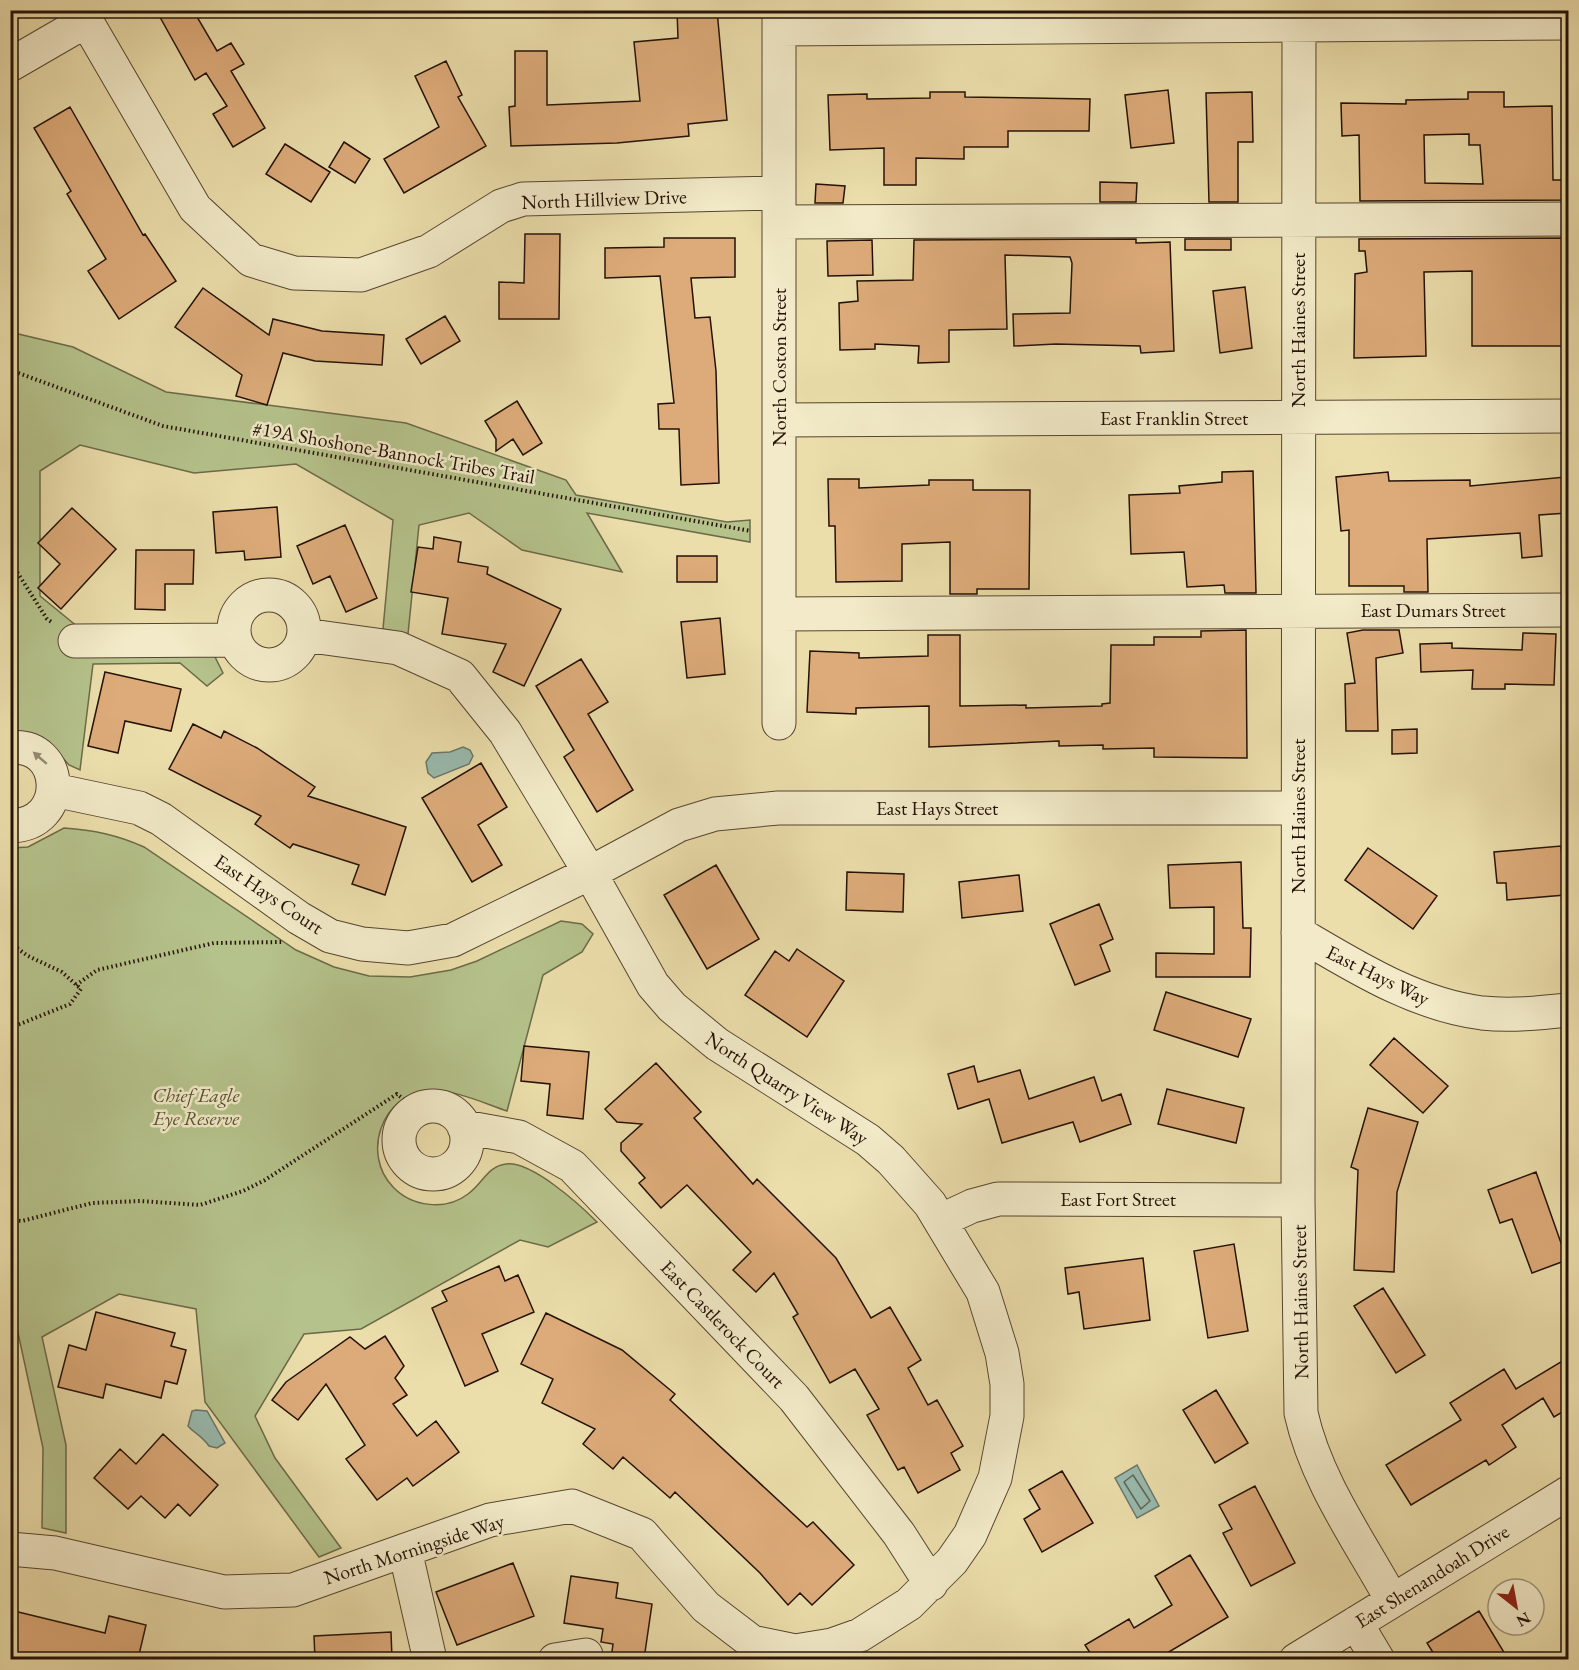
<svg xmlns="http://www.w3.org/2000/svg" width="1579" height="1670" font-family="'EB Garamond',serif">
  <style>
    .green { fill: #b5c28b; stroke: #6c6a49; stroke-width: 1.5 }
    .water { fill: #99bbaf; stroke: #6a776c; stroke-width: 1.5 }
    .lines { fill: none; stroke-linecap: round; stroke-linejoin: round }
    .shore { stroke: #5e665b; stroke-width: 1.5 }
    .building { fill: #ddab7a; stroke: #241207; stroke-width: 1.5; fill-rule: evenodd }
    .minor-casing { stroke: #564530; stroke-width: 35 }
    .path { stroke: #241207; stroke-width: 4; stroke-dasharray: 1.5 3; stroke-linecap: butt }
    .minor { stroke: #f2eac8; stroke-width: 33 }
    .oneway { fill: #958971 }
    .labels { text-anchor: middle; stroke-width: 5; stroke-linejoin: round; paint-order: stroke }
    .street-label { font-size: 20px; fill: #241207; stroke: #f2eac8 }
    .park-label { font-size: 20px; font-style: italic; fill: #575035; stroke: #f2eac8 }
  </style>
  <rect width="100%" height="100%" fill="#ebdeab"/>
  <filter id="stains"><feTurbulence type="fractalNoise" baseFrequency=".00333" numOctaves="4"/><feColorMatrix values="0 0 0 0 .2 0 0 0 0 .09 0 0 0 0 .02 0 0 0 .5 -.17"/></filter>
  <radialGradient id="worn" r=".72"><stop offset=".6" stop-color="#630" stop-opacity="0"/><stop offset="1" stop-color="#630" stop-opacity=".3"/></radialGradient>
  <path class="green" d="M10 332 73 347 166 392 406 423 566 480 576 495 727 522 750 520V542L587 513 622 572 522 550 469 513 419 525 408 634 383 629 393 520 296 464 194 473 80 445 40 471V596L94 640 214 655 223 673 207 686 180 663 93 664 80 770 69 765 53 747 11 733Z
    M64 828C94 830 117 835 144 847L296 950 334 967 369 976 410 977 451 970 477 961 561 921 582 924 593 934 582 952 543 975 507 1111C483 1103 455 1089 428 1091 382 1094 361 1154 393 1187 412 1207 446 1211 468 1194 482 1184 488 1166 506 1164 532 1161 580 1205 597 1222L548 1247 520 1240 361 1329 304 1334 255 1416 275 1458 341 1548 319 1557 205 1402 196 1309 119 1294 42 1337 66 1445V1533L42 1528 43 1448 15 1319 11 1316V848L28 847Z"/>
  <path class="water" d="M463 747 470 750 473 756 469 764 434 778 428 773 426 762 432 753 450 752Z
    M196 1410 207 1411 225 1443 217 1448 209 1446C202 1436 194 1433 188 1426L192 1411Z
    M1137 1465 1159 1506 1137 1518 1115 1478Z"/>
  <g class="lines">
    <path class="shore" d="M1133 1475 1150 1501 1141 1509 1124 1482Z"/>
  </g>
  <path class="building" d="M156 10H193L217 51 231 43 244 64 231 71 265 128 233 147 213 114 227 106 206 73 195 80Z
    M677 10H717L727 120 688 124 689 136 617 143 511 146 509 107 515 106V51H547V105L640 101 634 42 678 38Z
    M446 61 462 95 458 97 486 146 404 193 384 159 439 127 415 76Z
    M1168 90 1174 143 1131 148 1125 95Z
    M930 92H965V97L1090 99 1089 131H1008V147H964V159L916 158V185H884V148L830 150 828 95 867 94V99L930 98Z
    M1252 92 1253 142H1238V202H1209L1206 93Z
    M1468 92H1504V107L1552 106 1553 180H1569V200L1360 201 1359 135 1342 136 1341 103 1406 104V100L1468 99ZM1469 134V145H1480L1483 184 1425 183 1424 135Z
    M70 107 143 235 145 234 176 281 119 319 88 271 106 259 67 194 71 191 34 128Z
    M344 142 370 159 355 183 329 167Z
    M285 144 330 172 311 202 266 174Z
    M1100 182 1137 183 1136 202H1100Z
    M816 184 845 186 843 203H815Z
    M525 234H560L559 319H499V282L524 283Z
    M664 238H735V277L691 278 695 318 710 317 716 371 719 483 681 485 679 429H659L658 404 674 403 660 276 605 278V248L664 247Z
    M1569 238V346H1472V271L1424 272 1426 356 1354 358 1355 274 1367 272 1365 251H1359V239Z
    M1136 239V243L1170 242 1174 351 1141 353 1140 346 1056 344 1014 346 1013 314 1070 313 1072 263 1070 257 1005 255 1007 329 949 330V362L918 363 919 346 875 344V349L840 350 839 303 858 301 857 281 913 280 914 240Z
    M1185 239H1231V250H1185Z
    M872 240 873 275 828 276 827 241Z
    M1245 287 1252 348 1220 353 1213 291Z
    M203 288 269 335 273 319 322 331 384 335 382 365 315 361 283 353 267 405 236 396 242 375 175 327Z
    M445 316 460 341 421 364 406 339Z
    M517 401 542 443 523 455 513 439 496 451V439L485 421Z
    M1253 471 1256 593H1225L1224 585 1187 587 1184 552 1131 554 1129 495 1180 493 1179 486 1222 482V472Z
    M1388 472 1389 481 1470 480V486L1565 477 1567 513 1539 515 1542 556 1522 558 1520 533 1427 539 1428 592H1404V586H1349V530L1341 531 1336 477Z
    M828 479H859V488L929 485V480H973V490H1030L1029 589H977V594H950V542L902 544V581L836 582 835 526H829Z
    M277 507 281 557 245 560 244 551 216 553 213 512Z
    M72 508 116 549 61 609 38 588 60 564 38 543Z
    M345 525 377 598 346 612 330 576 313 584 297 546Z
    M434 537 461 542 458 562 488 567 487 574 561 609 524 686 493 672 506 644 442 634 448 598 411 592 418 547 433 549Z
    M136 550H194L193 584H165V610L135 609Z
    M677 556H717V582H677Z
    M720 618 725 674 687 678 681 622Z
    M1246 630 1247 758 1154 757V748L1103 749V745L1059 746V741L929 747V706L856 708V714L807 712 810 651 859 653V658L928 656V635H960V706L1026 705V708L1102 706V704L1110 703 1111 645H1154V637H1201V631Z
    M1363 630H1399L1403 653 1376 658 1378 731H1346L1345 684 1355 683 1347 633Z
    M1523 633 1556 634 1554 685 1505 684V689H1472L1473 670 1421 672 1420 644 1452 643V648L1522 650Z
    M581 659 608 702 588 714 633 790 597 812 564 757 574 750 536 686Z
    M105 672 181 689 171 731 125 721 118 753 88 746Z
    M193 724 221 738 224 731 257 748 315 787 308 796 406 827 385 895 352 884 359 865 293 844 290 848 255 824 261 816 169 769Z
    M1417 729V753L1392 754V730Z
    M481 763 507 807 478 825 502 865 472 882 422 798Z
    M1561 846 1565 895 1507 900 1506 883H1497L1494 852Z
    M1368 848 1437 896 1413 929 1345 880Z
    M1241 862 1243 928H1251L1250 977H1156V953L1214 954V907L1170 908 1168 865Z
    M716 865 759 939 707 969 664 895Z
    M847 872 904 874 903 912 846 910Z
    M1019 875 1023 911 962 918 959 882Z
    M1099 904 1113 939 1100 945 1110 971 1075 985 1050 924Z
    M797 949 844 981 807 1037 745 995 775 951 789 961Z
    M1166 992 1251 1019 1238 1057 1154 1030Z
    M1394 1038 1448 1086 1423 1113 1370 1065Z
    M524 1046 589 1052 583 1119 547 1115 550 1084 521 1081Z
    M656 1063 701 1112 694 1118 753 1184 757 1179 836 1258 871 1318 890 1307 921 1360 908 1368 928 1405 937 1400 963 1446 951 1453 960 1470 918 1493 904 1467 898 1470 867 1415 879 1409 855 1369 830 1383 793 1317 798 1314 774 1273 756 1292 733 1270 751 1252 687 1185 661 1208 639 1183 645 1178 621 1151V1143L642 1124 617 1122 605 1109Z
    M974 1066 978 1082 1020 1070 1029 1099 1094 1077 1102 1101 1121 1094 1131 1124 1080 1142 1073 1122 1002 1143 989 1099 958 1109 948 1074Z
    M1167 1089 1244 1108 1236 1143 1158 1124Z
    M1368 1108 1418 1122 1397 1192 1394 1272 1354 1270 1358 1170 1351 1167Z
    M1536 1172 1567 1260 1532 1273 1512 1219 1500 1223 1488 1190Z
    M1234 1244 1248 1331 1208 1338 1194 1251Z
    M1143 1258 1150 1320 1084 1329 1079 1292 1068 1294 1065 1268Z
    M499 1266 505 1281 518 1275 534 1312 482 1334 498 1371 465 1386 432 1308 447 1301 442 1291Z
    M1383 1288 1425 1355 1396 1373 1354 1306Z
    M96 1312 175 1333 171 1346 186 1350 177 1384 165 1381 161 1398 106 1384 103 1398 58 1387 69 1345 86 1350Z
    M546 1313 622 1350 675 1394 670 1400 807 1527 813 1522 854 1565 812 1605 800 1593 788 1605 760 1573 675 1492 670 1498 623 1457 613 1469 583 1444 595 1429 542 1403 553 1379 521 1364Z
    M385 1336 404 1366 395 1378 407 1395 393 1404 417 1436 436 1421 459 1452 413 1486 407 1478 377 1500 346 1459 365 1445 326 1384 298 1420 272 1400 286 1382 350 1337 365 1349Z
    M1569 1357V1408L1554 1417 1543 1398 1502 1425 1516 1447 1489 1465 1486 1460 1411 1505 1386 1465 1461 1420 1450 1403 1504 1369 1516 1389Z
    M1216 1390 1248 1443 1215 1463 1183 1410Z
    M163 1434 218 1485 190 1516 178 1504 165 1518 141 1496 128 1509 94 1478 120 1449 136 1464Z
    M1062 1471 1093 1523 1042 1552 1024 1519 1040 1509 1029 1490Z
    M1255 1486 1295 1563 1251 1586 1223 1533 1232 1529 1219 1505Z
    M1190 1555 1228 1617 1157 1659H1094L1085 1645 1129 1619 1134 1628 1172 1605 1155 1576Z
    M513 1563 534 1616 457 1645 436 1592Z
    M571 1576 618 1583 616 1598 652 1604 644 1659H611L613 1644 601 1642 603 1629 564 1623Z
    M10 1610 105 1633 109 1616 146 1625 138 1659H10Z
    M1479 1611 1508 1659H1437L1427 1643Z
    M391 1632 392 1659H315L314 1636Z"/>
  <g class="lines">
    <g class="minor-casing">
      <path id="minor" d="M80 10 195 208 251 260 294 273 361 275 429 251 501 206 523 199 779 193
        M779 10V723
        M1299 10 1298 1200 1301 1413C1316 1481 1359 1540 1392 1600
        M779 29 1568 23
        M10 65 86 21
        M779 222 1568 219
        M779 420 1568 416
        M234 630a35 35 0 1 1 70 0a35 35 0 1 1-70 0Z
        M779 614 1568 610
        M75 641 235 640
        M10 748C64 741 71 825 10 826
        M54 790 139 808 161 819 299 918 330 936 362 944 408 948 453 940 590 873 679 825 715 814 778 808H1298
        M1298 933C1356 967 1414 1004 1482 1013 1510 1016 1540 1013 1568 1010
        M399 1140a34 34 0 1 1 68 0a34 34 0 1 1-68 0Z
        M464 1127 519 1137 572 1166 794 1398 899 1534 931 1584
        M942 1220 972 1206 998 1199 1298 1200
        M10 1549 55 1553 224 1592 293 1590 490 1520 572 1506 642 1534 706 1607 752 1642 795 1651 832 1645 860 1635 909 1604 952 1561 970 1535 995 1478 1007 1416V1384L1002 1353 983 1292 930 1204 891 1160 868 1140 717 1044 672 1007 653 985 590 873 505 732 460 676 398 648 304 635
        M405 1550 430 1660
        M1356 1623 1378 1660
        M555 1660 586 1655
        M1296 1660 1568 1493"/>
    </g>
    <path class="path" d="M10 370 163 426 751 531
      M10 561 47 619 53 623
      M10 943 28 956 62 972 81 989 70 1004 10 1028
      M76 985 97 970 214 943 283 942
      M10 1220 22 1221 92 1203 140 1201 200 1205 243 1191 265 1180 397 1094 417 1110"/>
    <use href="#minor" class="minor"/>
  </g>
  <defs><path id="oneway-solid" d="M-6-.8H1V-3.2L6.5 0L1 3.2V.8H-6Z" transform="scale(1.5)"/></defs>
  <use class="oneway" href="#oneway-solid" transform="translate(40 758) rotate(-139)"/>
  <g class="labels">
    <g class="street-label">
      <text transform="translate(604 199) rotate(-2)" y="7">North Hillview Drive</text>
      <text transform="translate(1298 330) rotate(-90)" y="7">North Haines Street</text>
      <text transform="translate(779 367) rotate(-90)" y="7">North Coston Street</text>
      <text x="1174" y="425">East Franklin Street</text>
      <text transform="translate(394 452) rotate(10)" y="7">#19A Shoshone-Bannock Tribes Trail</text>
      <text x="1433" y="617">East Dumars Street</text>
      <text x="937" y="815">East Hays Street</text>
      <text transform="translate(1298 816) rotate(-90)" y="7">North Haines Street</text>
      <text transform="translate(269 894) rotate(34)" y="7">East Hays Court</text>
      <text transform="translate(1378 975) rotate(26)" y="7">East Hays Way</text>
      <text transform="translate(787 1088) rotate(33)" y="7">North Quarry View Way</text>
      <text x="1118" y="1206">East Fort Street</text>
      <text transform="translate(1300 1302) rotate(-91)" y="7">North Haines Street</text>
      <text transform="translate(723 1324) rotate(46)" y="7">East Castlerock Court</text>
      <text transform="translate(414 1549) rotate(-18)" y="7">North Morningside Way</text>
      <text transform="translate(1432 1576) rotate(-32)" y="7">East Shenandoah Drive</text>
    </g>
    <g class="park-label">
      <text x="196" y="1102">Chief Eagle<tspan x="196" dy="23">Eye Reserve</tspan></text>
    </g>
  </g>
  <rect width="1579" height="1670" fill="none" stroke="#ebdeab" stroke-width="36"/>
  <rect x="12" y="12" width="1555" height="1646" fill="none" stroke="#241207" stroke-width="3"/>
  <rect x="18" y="18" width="1543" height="1634" fill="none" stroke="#241207" stroke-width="1.5"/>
  <g transform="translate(1516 1607) rotate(149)"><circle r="28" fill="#f2eac8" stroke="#a0947b" stroke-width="1.5"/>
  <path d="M0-4.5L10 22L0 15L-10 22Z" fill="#8f2418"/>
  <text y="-9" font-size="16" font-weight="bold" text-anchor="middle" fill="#241207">N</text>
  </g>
  <rect width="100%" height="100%" filter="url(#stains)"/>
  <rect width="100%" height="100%" fill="url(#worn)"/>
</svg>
